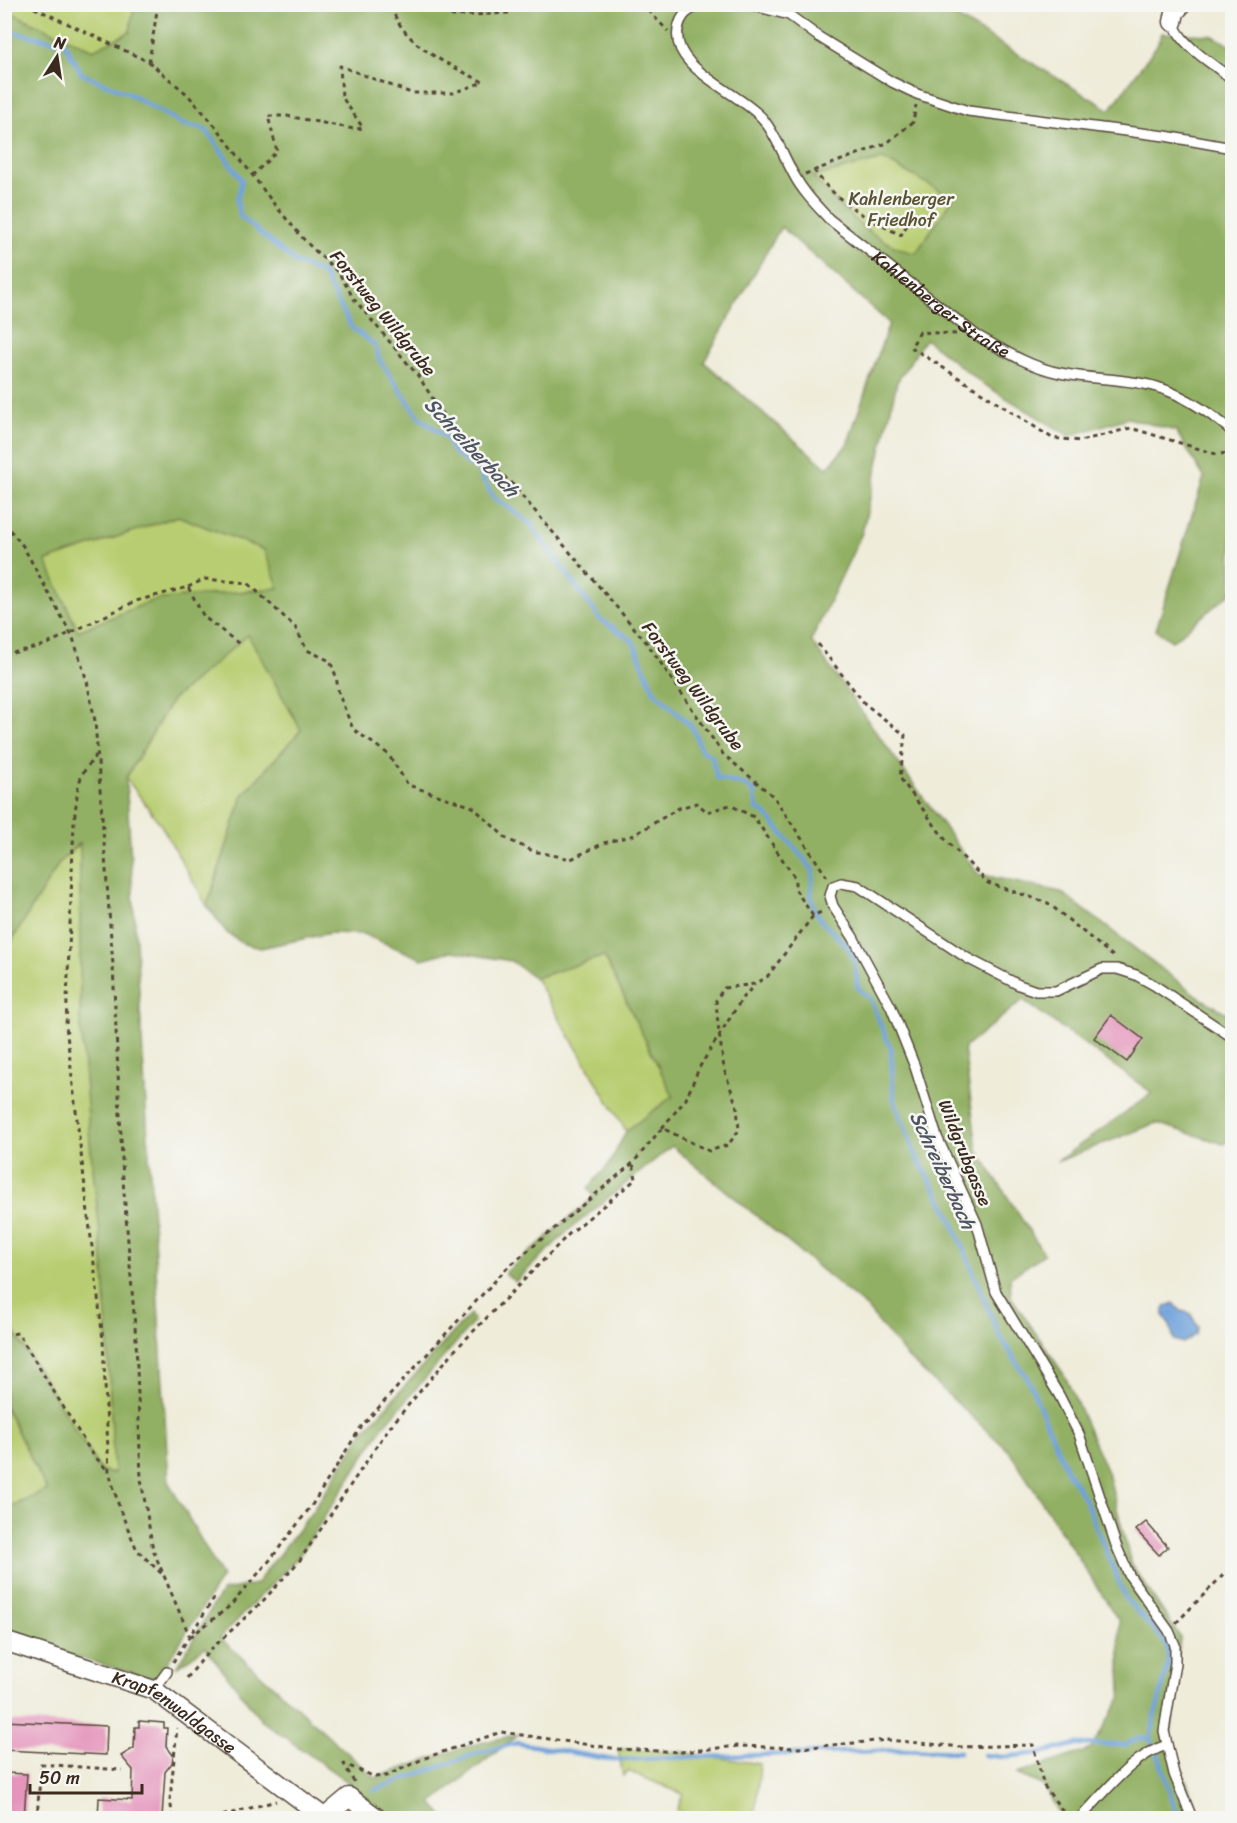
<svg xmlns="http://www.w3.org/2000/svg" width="1237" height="1823" font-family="Sriracha,sans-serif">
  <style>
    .green { fill: #b8cd71; stroke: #7a7c48; stroke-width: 1.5 }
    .forest { fill: #92b063; stroke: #666d40; stroke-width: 1.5; fill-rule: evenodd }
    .water { fill: #70a2db; stroke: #56667c; stroke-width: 1.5 }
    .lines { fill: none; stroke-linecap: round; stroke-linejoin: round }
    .stream { stroke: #70a2db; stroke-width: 4.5 }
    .building { fill: #e594bc }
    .service-casing { stroke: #56473a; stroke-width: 12 }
    .minor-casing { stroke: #56473a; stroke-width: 21 }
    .path { stroke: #56473a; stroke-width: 3; stroke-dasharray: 4.5 4.5; stroke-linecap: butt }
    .service { stroke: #fff; stroke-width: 9 }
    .minor { stroke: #fff; stroke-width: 18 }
    .labels { text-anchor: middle; stroke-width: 5; stroke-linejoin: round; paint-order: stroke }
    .park-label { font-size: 18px; fill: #5a5333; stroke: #f6f6f2 }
    .street-label { font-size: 18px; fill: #3b2a1e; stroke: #f6f6f2 }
    .water-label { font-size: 20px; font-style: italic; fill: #4e5460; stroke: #f6f6f2 }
  </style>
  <rect width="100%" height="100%" fill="#f6f6f2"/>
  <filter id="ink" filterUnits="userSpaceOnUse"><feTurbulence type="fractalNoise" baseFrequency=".0167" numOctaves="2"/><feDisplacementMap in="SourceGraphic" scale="12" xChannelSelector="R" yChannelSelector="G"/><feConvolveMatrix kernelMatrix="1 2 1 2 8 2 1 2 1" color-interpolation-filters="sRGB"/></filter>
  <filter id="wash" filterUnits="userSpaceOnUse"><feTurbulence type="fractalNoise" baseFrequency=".008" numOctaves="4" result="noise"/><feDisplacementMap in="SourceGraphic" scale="24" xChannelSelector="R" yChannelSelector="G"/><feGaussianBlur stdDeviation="1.35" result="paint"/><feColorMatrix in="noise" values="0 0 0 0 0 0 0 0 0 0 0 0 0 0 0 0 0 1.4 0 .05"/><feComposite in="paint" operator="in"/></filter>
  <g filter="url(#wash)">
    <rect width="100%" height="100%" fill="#efecda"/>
    <path class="green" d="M5 4 134 5 130 32 93 50 5 10Z
      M883 159 954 198 916 254C879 247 837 205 813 177Z
      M178 516 265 550 279 588 154 600 78 631 46 561Z
      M248 634 301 730 243 795 207 906 161 825 126 778 172 700Z
      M81 843 80 1018 91 1152 104 1269 114 1473 100 1470 5 1316 4 952 59 863Z
      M604 956 673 1096 626 1131 535 978Z
      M4 1406 47 1490 5 1510H4Z
      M618 1749 681 1752 760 1764 755 1818H689L677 1810 683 1794 628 1771 623 1776Z"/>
    <path class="forest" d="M134 5H936L1110 110 1157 45 1162 33 1211 35 1232 46V592L1172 641 1156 630 1204 477 1176 431 1128 418 1069 436 983 384 925 339 897 382 862 533 811 641 978 874 1061 892 1200 998 1232 1016V1140L1224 1144 1156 1123 1056 1162 1152 1093 1023 1000 964 1048 977 1149 1044 1254 1010 1278 1011 1297 1065 1376 1109 1477 1131 1564 1180 1637 1170 1741 1201 1818H1062L1044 1786 1017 1774 1091 1749 1121 1697 1119 1621 1009 1451 907 1357 865 1306 672 1146 569 1230 515 1282 505 1273 594 1197 588 1188 610 1163 626 1131 673 1096 604 956 535 978 511 961 452 951 422 959 363 934 330 933 261 948 244 944 227 933 207 906 243 795 301 730 248 635 172 700 126 778 169 1483 222 1577 156 1680 27 1643 5 1633V1510L47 1490 5 1406 4 1316 100 1470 114 1473 104 1269 91 1152 80 1018V843L59 863 5 952V10L93 50 130 32ZM883 159 953 198 916 253C878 247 837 205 813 177ZM781 227 889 323 847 445 827 468 704 362ZM178 516 264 550 279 588 154 600 78 631 46 561Z
      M470 1314 474 1322 383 1427 299 1556 220 1638 375 1778 467 1746 519 1734 432 1803 446 1818H383L359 1800 349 1783 262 1721 205 1647 176 1668 222 1591 256 1584 312 1512 364 1431Z"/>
    <path class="water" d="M1174 1303 1181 1311 1190 1313 1198 1327 1196 1334 1183 1343 1174 1340 1170 1325 1163 1315 1165 1307Z"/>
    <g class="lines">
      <path class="stream" d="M4 23 13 32 64 43 82 74 128 93 182 124 206 130 242 180 237 201 240 216 296 263 322 273 352 328 375 345 380 361 420 418 446 437 454 453 478 471 494 498 529 522 600 619 633 641 654 691 693 728 701 750 712 757 717 778 745 785 754 792 757 809 765 813 813 870 811 896 814 907 822 922 847 946 854 959 858 988 870 999 891 1049 894 1100 916 1156 948 1211 999 1335 1029 1381 1066 1469 1084 1498 1126 1599 1167 1644 1168 1663 1150 1738 1159 1757 1178 1818
        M984 1755 1003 1757 1041 1753 1077 1744 1126 1745 1137 1739 1150 1738
        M374 1790 475 1754 517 1743 614 1760 901 1750 960 1752"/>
    </g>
    <g id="blocks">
      <path class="building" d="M1111 1015 1143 1039 1127 1062 1094 1038Z
        M1146 1522 1168 1547 1159 1555 1136 1530Z
        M4 1721 107 1726 106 1755 4 1750Z
        M139 1721 164 1723V1728H167L166 1746 173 1755 172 1763 165 1772 162 1818H98L99 1798 132 1800 133 1770 121 1756 134 1748 135 1727H139Z
        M4 1773 27 1774 24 1818H4Z"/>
    </g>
  </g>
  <g filter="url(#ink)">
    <use href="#blocks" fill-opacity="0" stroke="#56473a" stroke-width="1.5"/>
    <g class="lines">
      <g class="service-casing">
        <g id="service">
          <path id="s1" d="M707 4C694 7 683 11 679 25 666 68 739 91 763 119 776 135 784 157 794 175 803 192 816 205 829 219L976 335C1003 350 1030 367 1060 373 1092 380 1126 378 1157 387 1184 395 1210 413 1232 431"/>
          <path d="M747 4 789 15 819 37 892 82 917 94 968 111 1165 136 1232 148"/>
          <path d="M1173 22C1182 47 1212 63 1232 79"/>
          <path d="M154 1690 167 1672"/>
          <path d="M1080 1818C1105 1793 1132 1755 1167 1745"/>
          <path d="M1192 1818 1174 1774 1164 1731 1175 1663V1645L1169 1631 1129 1575 1116 1545 1079 1434 1059 1395 996 1292 977 1224 937 1137 915 1067 891 1007 853 937 833 906 830 896 833 886 841 883 858 886 967 958 1019 985 1036 991H1056L1102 969H1117L1136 975 1154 985 1232 1037"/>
        </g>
      </g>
      <g class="minor-casing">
        <g id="minor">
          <path d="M1173 22 1175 12 1182 4"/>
          <path id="s2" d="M4 1641 154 1690 325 1818"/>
          <path d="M324 1818 349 1797 377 1818"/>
        </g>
      </g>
      <path class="path" d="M26 4 149 62 187 94 218 129 274 204 306 242 339 273 354 299 419 377 450 426 512 484 647 643 723 754 774 797 827 877
        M426 4 453 16 511 13 502 4
        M642 4 668 31
        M149 62 158 4
        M814 170C835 201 867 219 901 235L907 225
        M805 174 887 143 913 122 916 105
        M252 176 277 151 268 116H287L354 129 363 128 342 97 340 66 411 93H453L483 82C450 65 406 47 393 11L397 4
        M956 334 920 332 911 347 1052 438 1080 441 1131 428 1216 454 1232 453
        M4 523 23 546 73 638 87 681 95 721 113 965 123 1180 136 1339 141 1479 153 1550 190 1637
        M188 587 205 579 248 583 295 627 307 650 330 661 336 676 339 695 353 729 388 754 408 785 473 807 507 839 533 851 571 859 604 843 634 835 679 808 697 803 707 812 730 805 754 817 795 878V889L813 916
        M818 644 865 704 905 735 900 778 944 838 988 883 1048 903 1114 957
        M4 655 45 645 136 601 188 587 204 617 242 646
        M96 755 82 774 78 787 74 822 66 1026 103 1340 109 1472 120 1510 137 1550 162 1574
        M662 1128 686 1099 699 1068 743 997 755 985
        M4 1335 18 1333 91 1452 108 1471
        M1176 1623 1232 1566
        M190 1637 230 1606 270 1560 312 1505 361 1427 441 1339 507 1268 633 1163 662 1128 709 1151 728 1145 739 1130 737 1107 724 1069 718 1025 716 1000 724 988 755 984 767 977 813 916 823 911
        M173 1662 214 1598
        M187 1678 209 1651 261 1603 300 1560 389 1428 455 1350 569 1234 636 1179 633 1163
        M354 1782 344 1764 375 1777 386 1776 425 1758 501 1732 618 1749 681 1752 738 1746 799 1748 888 1740 962 1747 1033 1745 1044 1786 1068 1818
        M37 1818 41 1764 122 1770
        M173 1818 170 1800 177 1728
        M214 1818 276 1801"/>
      <use href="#service" class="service"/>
      <use href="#minor" class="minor"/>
    </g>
  </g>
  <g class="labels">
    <g class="park-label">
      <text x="901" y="205">Kahlenberger<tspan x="901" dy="21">Friedhof</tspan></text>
    </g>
    <g class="street-label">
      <text dy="6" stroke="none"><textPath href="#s1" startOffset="432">Kahlenberger Straße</textPath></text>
      <text transform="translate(383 313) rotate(51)" y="6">Forstweg Wildgrube</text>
      <text transform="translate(693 686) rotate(53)" y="6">Forstweg Wildgrube</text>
      <text transform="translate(965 1153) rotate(68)" y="6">Wildgrubgasse</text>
      <text dy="6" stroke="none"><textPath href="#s2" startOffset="186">Krapfenwaldgasse</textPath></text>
    </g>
    <g class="water-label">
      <text transform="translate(472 447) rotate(47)" y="7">Schreiberbach</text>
      <text transform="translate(943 1170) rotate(65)" y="7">Schreiberbach</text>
    </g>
  </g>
  <rect width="1237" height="1823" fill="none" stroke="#f6f6f2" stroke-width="24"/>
  <g transform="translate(57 57) rotate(12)" stroke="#f6f6f2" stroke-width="4.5" paint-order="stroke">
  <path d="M0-4.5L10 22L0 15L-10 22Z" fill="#3b2a1e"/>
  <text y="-9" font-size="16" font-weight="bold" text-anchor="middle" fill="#3b2a1e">N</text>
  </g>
  <path d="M30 1784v9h112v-9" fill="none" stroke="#3b2a1e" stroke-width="3"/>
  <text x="39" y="1784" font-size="18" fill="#3b2a1e" stroke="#f6f6f2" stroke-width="4.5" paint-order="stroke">50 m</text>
</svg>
